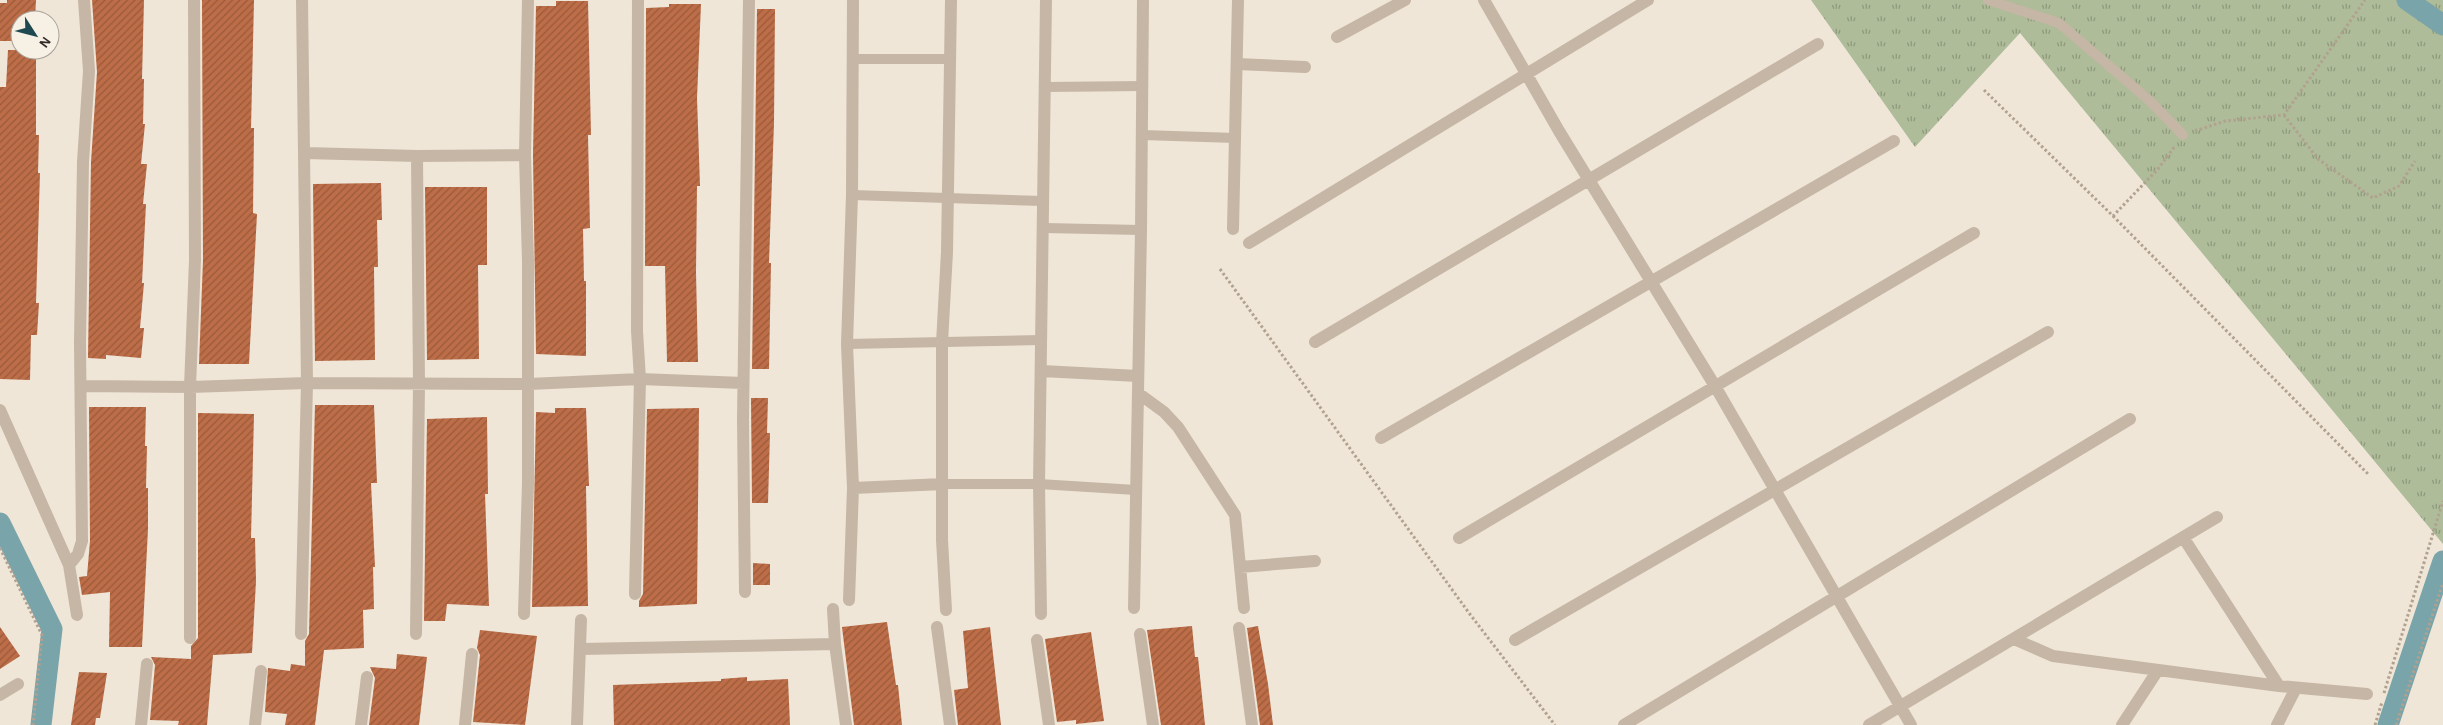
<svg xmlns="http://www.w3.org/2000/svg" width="2443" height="725" font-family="'Alegreya Sans',sans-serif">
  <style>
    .grass { fill: url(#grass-tufts) }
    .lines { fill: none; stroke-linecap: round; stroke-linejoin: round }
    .canal { stroke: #79a4aa; stroke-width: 21 }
    .building { fill: url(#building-hatch) }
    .path { stroke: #b1a18f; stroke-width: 3; stroke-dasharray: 2.5 2.5; stroke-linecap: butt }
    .lane { stroke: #c6b6a5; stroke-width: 10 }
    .street { stroke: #c6b6a5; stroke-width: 12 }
  </style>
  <defs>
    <pattern id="grass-tufts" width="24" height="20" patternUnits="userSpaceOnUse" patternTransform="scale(1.25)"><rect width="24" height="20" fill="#aebc99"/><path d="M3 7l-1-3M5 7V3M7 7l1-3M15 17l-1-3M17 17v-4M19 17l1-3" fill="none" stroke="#8e997d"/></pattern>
    <pattern id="building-hatch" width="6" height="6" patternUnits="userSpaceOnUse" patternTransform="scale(1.25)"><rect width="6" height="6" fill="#bd6d47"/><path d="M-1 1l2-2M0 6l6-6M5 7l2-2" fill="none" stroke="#9a5a3b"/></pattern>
  </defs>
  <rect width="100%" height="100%" fill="#efe6d8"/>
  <path class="grass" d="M1811 0H2443V544L2020 33 1915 147Z"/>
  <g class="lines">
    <path class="canal" d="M2407 0 2443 25
      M0 523 52 629 41 725
      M2388 725 2443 561"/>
  </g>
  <path class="building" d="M7 0H36L35 20H20V41H0V3H7Z
    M92 0H144L142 79H144L143 124H145L141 164H147L143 204H146L142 283H144L140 328H144L141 358 106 355V359L88 358 91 162 97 72Z
    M202 0H254L251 128H254L253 213 257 214 249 364H199L203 260Z
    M556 1H588L591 135H588L590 228 583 229 584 281H586V356L536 354 533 155 536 6H556Z
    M669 4H701L697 98 700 186H697L696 272 698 362H667L665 266H645L646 8 669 7Z
    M757 9H775L774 123 769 263H771L769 369H752Z
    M8 50H36V135H39L38 173H40L36 303H39L37 335H31L30 380 0 379V87H6Z
    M381 183 382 220H377L378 267H374L375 360 315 361 313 184Z
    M425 187H487V265H478L479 359 427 360Z
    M751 398H768L767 433H770L768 503H752Z
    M315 405H374L377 483H371L375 567H373L374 609 363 610 364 648 324 650 315 725H285L287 714 265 712 268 668 290 671 291 664 305 666V641L309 634Z
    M89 407H146L145 446H147L146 488H148V529L142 647H109L110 592 82 595 79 577 87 576 90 541Z
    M555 408H586L589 486H586L588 606 532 607 536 412 555 413Z
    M699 408 697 604 639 607V601L643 594 647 409Z
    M198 413 254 414 251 538H255L256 581 252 653 213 655 207 725H178L179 721 150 720 155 665 151 657 191 659V646L198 638Z
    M487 417 488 494H485L489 606 447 604 445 621H424L427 419Z
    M753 563 770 564V585H753Z
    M887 622 896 685H898L902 725H854L842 627Z
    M1192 626 1195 657H1198L1205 725H1161L1147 630Z
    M1258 626 1268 684 1273 725H1260L1247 628Z
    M0 627 20 656 0 669Z
    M990 627 1001 725H958L954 690 968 688 963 631Z
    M480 630 537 636 525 725 473 722 480 655 477 648Z
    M1091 632 1104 721 1076 724V720L1057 722 1045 639Z
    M397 654 427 657 419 725H369L375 678 370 667 396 669Z
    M79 672 107 673 100 718H96L95 725H71Z
    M747 677V681L788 679 790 725H614L613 685 721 681V679Z"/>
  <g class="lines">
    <path class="path" d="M1984 90 2113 216 2158 169 2175 146
      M2284 115 2318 159 2373 198 2399 186 2415 161
      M2195 131 2225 121 2284 115 2365 0
      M2113 216 2369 475
      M1220 269 1469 613 1555 725
      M0 548 42 635 33 725
      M2384 693 2443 501
      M2375 725 2382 702
      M2396 725 2443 583"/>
    <path class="lane" d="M1988 0 2059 23 2150 101 2183 135
      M853 59H950
      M1046 87 1143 86
      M1142 135 1236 138
      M852 195 1043 201
      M1044 228 1141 230
      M847 344 1042 340
      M943 484H1039L1136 490"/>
    <path class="street" d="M1484 0 1559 131 1715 386 1911 725
      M1337 37 1405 0
      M1237 64 1305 67
      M305 153 417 156 525 155
      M1233 229 1238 0
      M1249 243 1648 0
      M1315 342 1818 44
      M1042 371 1138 376
      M82 386 190 387 307 383 529 384 640 379 743 383
      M1138 393 1164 412 1178 427 1235 515 1244 608
      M0 410 69 565 77 615
      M1381 438 1894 141
      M853 488 943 484
      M2183 537 2279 686
      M1459 538 1974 233
      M69 565 78 554 82 541 80 343 83 162 89 71 84 0
      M1240 567 1315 561
      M745 592 743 419 749 0
      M635 594 640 379 637 331 638 0
      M849 600 853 488 847 344 852 195 853 0
      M1134 608 1141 230 1143 0
      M833 609 835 644
      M946 610 942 540V343L947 252 951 0
      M524 614 528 483V261L525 155 528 0
      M1041 614 1039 484 1046 0
      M937 627 950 725
      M1239 628 1252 725
      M301 634 307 383 302 0
      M416 634 419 384 417 156
      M1140 634 1153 725
      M190 638V387L195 260 194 0
      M2014 639 2053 656 2279 686 2367 694
      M1037 640 1049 725
      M1515 640 2048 332
      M580 649 835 644 846 725
      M0 695 18 684
      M141 725 147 664
      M255 725 261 671
      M361 725 367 677
      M465 725 472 654
      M577 725 581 620
      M1624 725 2130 419
      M1869 725 2217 517
      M2122 725 2158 670
      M2277 725 2296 688"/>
  </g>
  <g transform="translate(35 35) rotate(126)"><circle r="24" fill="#f7f0e4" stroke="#a8a198"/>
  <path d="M0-4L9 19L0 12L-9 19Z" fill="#1e4950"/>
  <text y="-8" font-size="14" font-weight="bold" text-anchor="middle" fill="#322a26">N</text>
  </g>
</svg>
